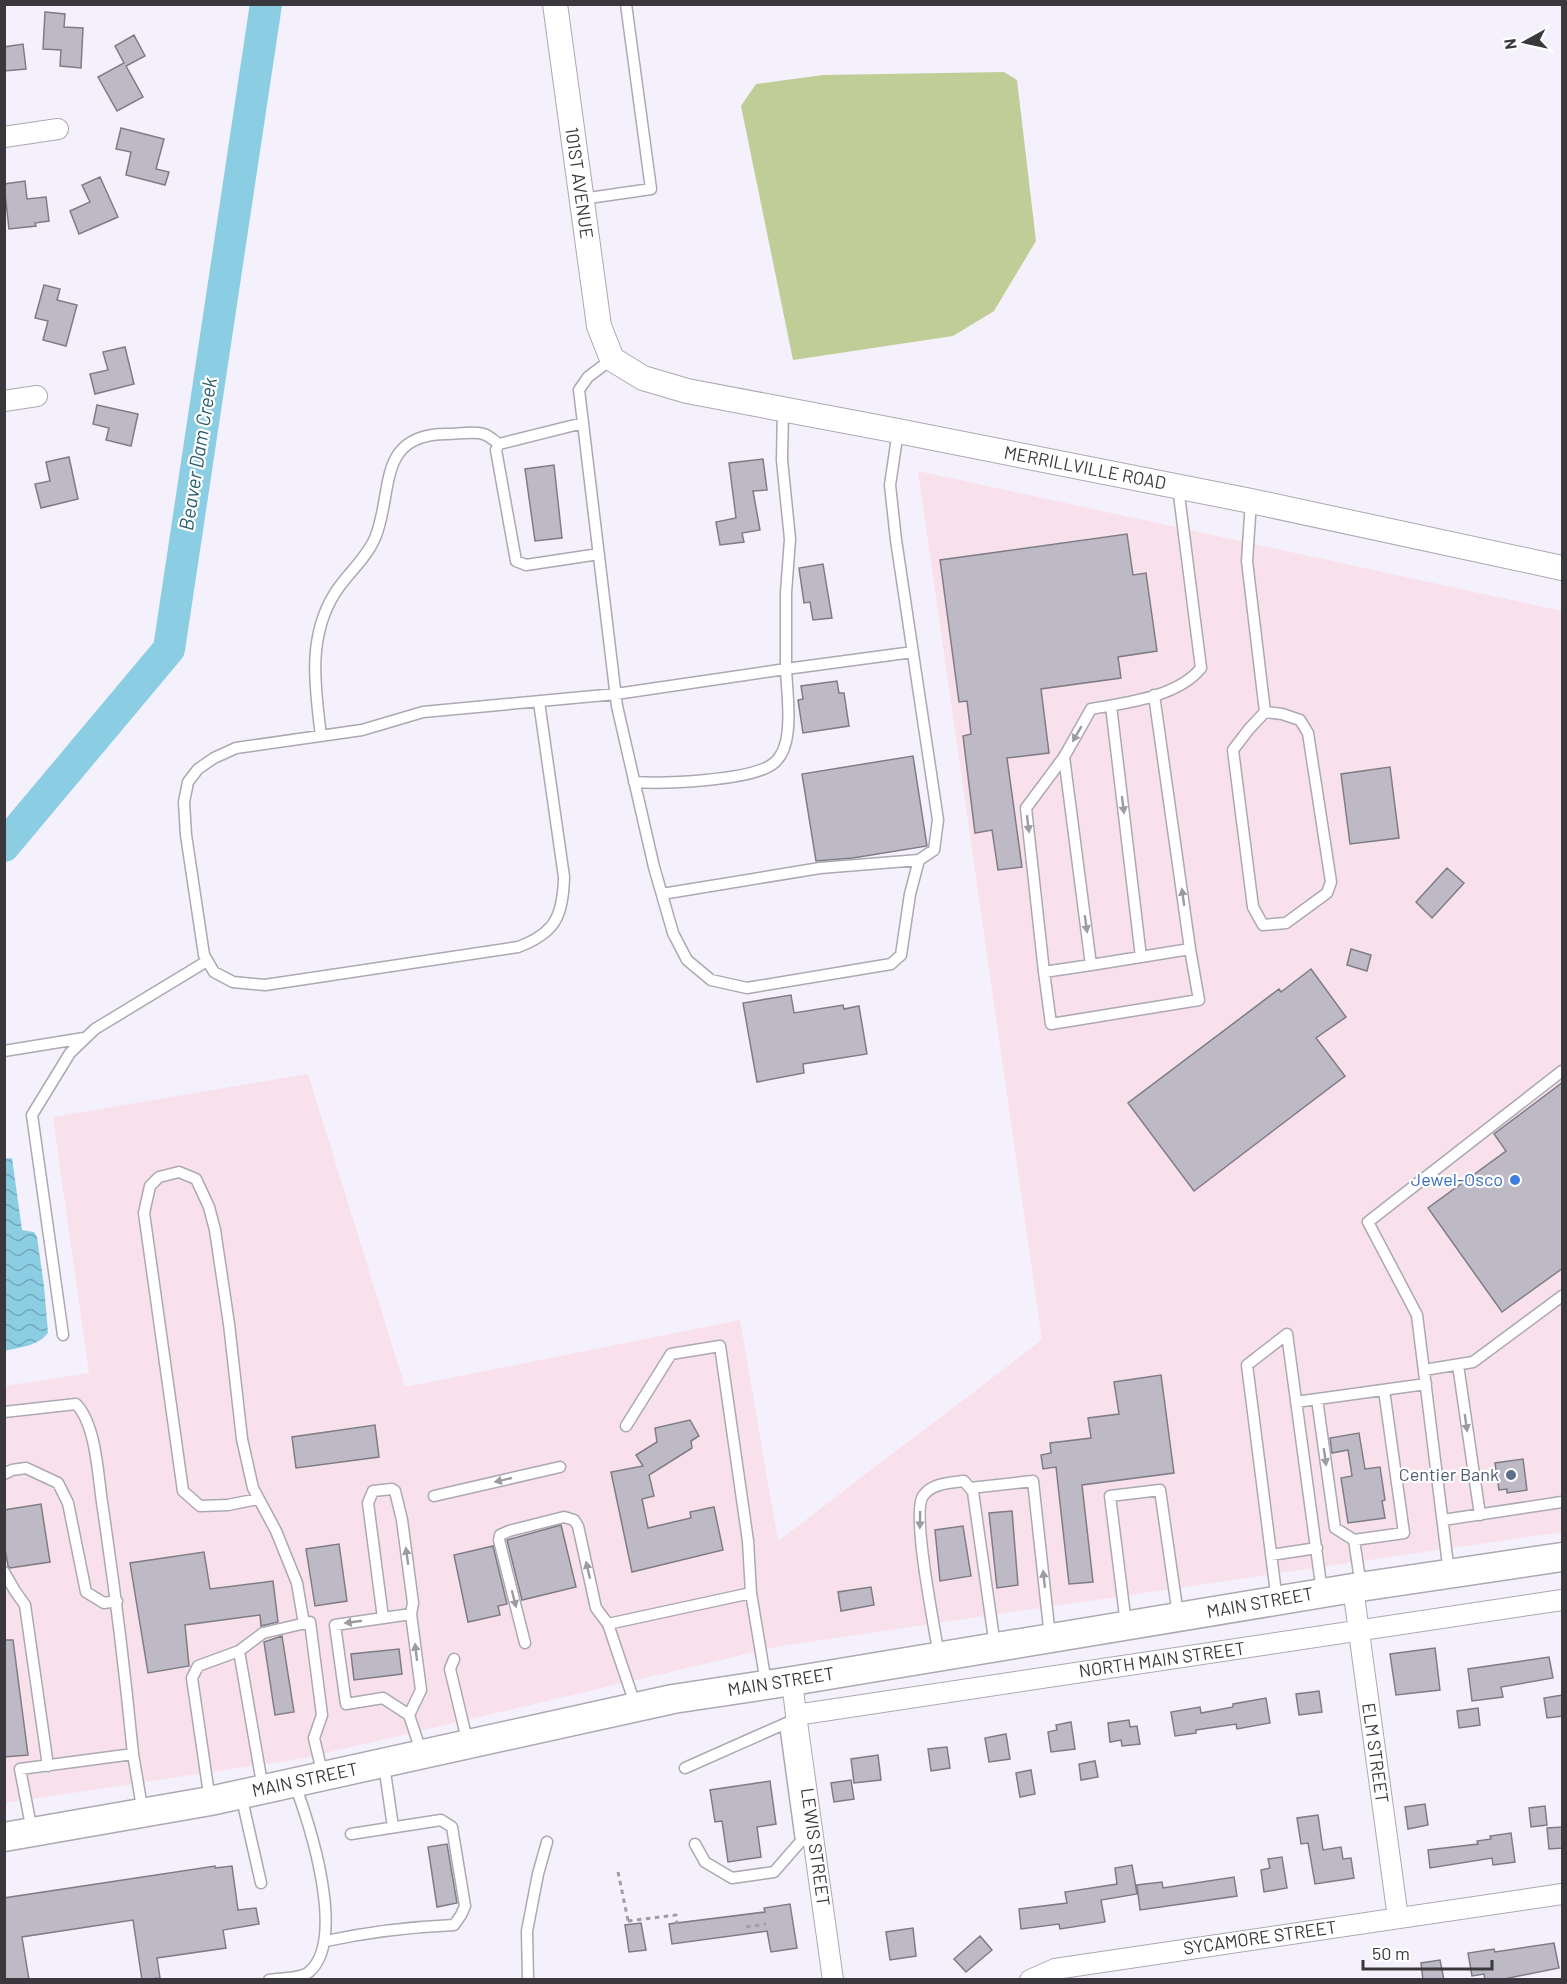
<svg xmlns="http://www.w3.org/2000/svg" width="1567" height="1984" font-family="Barlow,sans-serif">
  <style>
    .commercial { fill: #f9e1ec }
    .grass { fill: #c1cd97 }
    .water { fill: url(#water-waves) }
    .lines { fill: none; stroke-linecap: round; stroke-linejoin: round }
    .river { stroke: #8bcee4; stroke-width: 32 }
    .building { fill: #bdbac5; stroke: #7f7c86; stroke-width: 1.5 }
    .service-casing { stroke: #aca8b4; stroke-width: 13 }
    .minor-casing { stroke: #aca8b4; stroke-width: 22 }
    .tertiary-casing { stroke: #aca8b4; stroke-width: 26 }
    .secondary-casing { stroke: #aca8b4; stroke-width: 31 }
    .path { stroke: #a09da6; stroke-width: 3; stroke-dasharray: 4.5 4.5; stroke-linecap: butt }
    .service { stroke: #fff; stroke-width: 10 }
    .minor { stroke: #fff; stroke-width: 20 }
    .tertiary { stroke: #fff; stroke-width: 24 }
    .secondary { stroke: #fff; stroke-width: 28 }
    .oneway { fill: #9c9c9e }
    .shop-dot { fill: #3f7fe0; stroke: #fff; stroke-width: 2 }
    .service-dot { fill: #5c6f8a; stroke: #fff; stroke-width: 2 }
    .labels { text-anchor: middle; stroke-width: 4.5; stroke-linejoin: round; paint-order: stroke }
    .street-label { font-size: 18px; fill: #3a383d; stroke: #fff }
    .shop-label { font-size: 18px; fill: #366cbe; stroke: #fff; text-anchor: end }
    .service-label { font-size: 18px; fill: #4e5e75; stroke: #fff; text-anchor: end }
    .water-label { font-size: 20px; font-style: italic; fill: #265d6d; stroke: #fff }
  </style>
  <defs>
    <pattern id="water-waves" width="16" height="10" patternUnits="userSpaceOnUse" patternTransform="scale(1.5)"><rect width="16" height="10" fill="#8bcee4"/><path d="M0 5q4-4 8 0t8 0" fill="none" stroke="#73a8ba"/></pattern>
  </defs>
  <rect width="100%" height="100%" fill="#f4f0fc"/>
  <path class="commercial" d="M918 471 1562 611V1532L780 1646 305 1758 5 1803V1386L89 1373 53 1117 308 1074 405 1387 740 1320 778 1541 1042 1340Z"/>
  <path class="grass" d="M1004 72 1017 80 1036 241 994 311 953 336 793 360 741 106 756 84 823 75Z"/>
  <path class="water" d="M12 1158 22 1230 34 1232 37 1237 44 1286 48 1333C38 1346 20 1347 5 1351L4 1159Z"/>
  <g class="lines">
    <path class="river" d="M4 846 169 649 266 4"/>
  </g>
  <path class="building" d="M45 12 65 14 64 27 83 28 81 68 60 66 61 50 43 49Z
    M134 35 145 56 126 66 143 97 117 111 98 77 124 63 115 46Z
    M23 44 26 69 4 71V47Z
    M121 128 164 139 156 169 169 172 165 185 126 175 131 152 116 149Z
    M100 177 118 217 79 234 70 211 90 202 82 185Z
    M25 181 27 199 46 197 49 221 35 223 36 226 9 229 4 184Z
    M44 285 60 289 57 300 77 305 66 346 43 340 48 321 35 318Z
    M125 347 134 384 95 394 90 374 108 370 103 352Z
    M97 405 138 414 131 446 106 440 109 428 93 424Z
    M69 457 78 499 41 508 35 484 50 481 46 462Z
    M763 459 767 490 753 491 760 530 742 533 744 542 720 545 716 522 736 518 729 463Z
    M554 465 562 538 535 541 525 469Z
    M1127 534 1133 575 1146 573 1157 651 1118 657 1121 678 1041 689 1049 753 1007 758 1022 867 998 870 992 830 975 833 963 736 971 734 967 701 959 702 940 560Z
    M823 564 832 618 813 620 810 602 804 603 799 568Z
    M837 681 839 693H844L849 726 803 733 798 700 803 699 801 686Z
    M913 756 927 846 853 858 816 861 802 774Z
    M1390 767 1399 838 1350 844 1341 774Z
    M1447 868 1464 883 1432 918 1416 902Z
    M1351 949 1371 955 1367 971 1347 965Z
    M1311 969 1346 1017 1316 1038 1345 1076 1194 1191 1128 1103 1279 989 1281 992Z
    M791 995 794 1013 843 1005 844 1009 859 1006 867 1054 803 1064 804 1073 757 1082 743 1003Z
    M1563 1082V1268L1502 1312 1428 1208 1506 1151 1494 1134Z
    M1161 1375 1174 1473 1082 1485 1093 1582 1069 1584 1056 1467 1043 1469 1041 1455 1051 1453 1050 1443 1091 1438 1088 1418 1119 1414 1114 1382Z
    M690 1420 699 1436 691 1441 692 1448 649 1475 654 1496 642 1499 648 1528 691 1518 690 1512 714 1507 723 1550 632 1572 611 1472 643 1466 636 1455 657 1442 655 1428Z
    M375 1425 379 1457 296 1468 292 1437Z
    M1359 1433 1365 1469 1380 1467 1385 1500 1382 1501 1385 1518 1348 1523 1341 1478 1352 1476 1348 1450 1332 1453 1330 1438Z
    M1523 1459 1527 1490 1507 1493V1489L1499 1490 1495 1463Z
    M41 1504 50 1562 10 1568 8 1566 4 1544V1510Z
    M1012 1511 1018 1585 997 1588 989 1513Z
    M561 1525 576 1587 522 1600 507 1540Z
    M963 1526 971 1576 940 1581 935 1530Z
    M339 1544 347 1601 315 1606 306 1549Z
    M493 1546 507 1604 498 1606 500 1615 468 1622 454 1555Z
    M204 1552 210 1589 273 1581 278 1622 261 1626 260 1615 185 1625 189 1666 148 1673 130 1563Z
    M871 1587 874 1605 841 1611 838 1592Z
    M282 1636 294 1712 275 1715 264 1642Z
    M4 1640H13L28 1755 4 1757Z
    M1435 1648 1440 1690 1396 1695 1390 1654Z
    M399 1649 402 1674 354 1680 351 1654Z
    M1549 1657 1553 1678 1501 1687 1503 1697 1472 1701 1468 1669Z
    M1319 1691 1322 1712 1299 1715 1296 1694Z
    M1563 1695V1716L1547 1718 1544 1698Z
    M1266 1698 1270 1723 1237 1729 1236 1724 1196 1730V1733L1175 1736 1171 1712 1200 1707 1201 1713 1233 1707V1704Z
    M1478 1708 1480 1725 1459 1728 1457 1711Z
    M1129 1720 1130 1727 1137 1726 1140 1744 1122 1746 1121 1740 1110 1742 1108 1723Z
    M1071 1722 1075 1749 1051 1752 1048 1732 1057 1730 1056 1725Z
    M1006 1734 1010 1759 989 1762 985 1738Z
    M947 1747 950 1768 931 1771 928 1749Z
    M878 1755 881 1780 854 1783 851 1759Z
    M1095 1761 1098 1777 1081 1780 1079 1764Z
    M1031 1770 1035 1794 1020 1797 1016 1773Z
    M851 1780 854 1799 834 1802 831 1783Z
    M770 1781 776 1824 757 1827 761 1857 728 1862 722 1821 715 1822 710 1790Z
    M1425 1804 1428 1825 1408 1829 1405 1807Z
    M1545 1806 1547 1825 1531 1827 1529 1808Z
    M1318 1815 1323 1850 1341 1847 1343 1859 1351 1858 1354 1878 1315 1884 1308 1843 1301 1844 1297 1818Z
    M1563 1827V1848L1549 1849 1547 1828Z
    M1511 1833 1515 1862 1493 1865 1492 1858 1430 1868 1428 1850 1478 1844 1477 1841 1491 1839 1490 1836Z
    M447 1844 457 1903 437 1907 428 1847Z
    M1282 1857 1287 1888 1264 1892 1261 1870 1270 1868 1268 1859Z
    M1132 1865 1137 1894 1101 1900 1105 1922 1060 1929 1059 1924 1021 1929 1019 1909 1067 1903 1065 1892 1117 1884 1115 1868Z
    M215 1866V1868L232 1866 238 1910 256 1908 259 1924 223 1930 226 1948 157 1958 160 1978 142 1980 133 1920 22 1937 29 1980H4V1898Z
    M1234 1877 1237 1896 1140 1910 1137 1885 1162 1882 1163 1888Z
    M790 1904 797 1948 771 1952 767 1931 672 1944 669 1924 765 1912 764 1908Z
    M641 1923 646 1950 629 1952 625 1925Z
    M913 1928 916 1956 890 1960 886 1932Z
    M980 1936 992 1950 966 1972 954 1959Z
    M1554 1943 1559 1968 1499 1980H1485L1484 1974 1472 1976 1468 1953 1494 1949 1495 1952Z
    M1440 1960 1444 1980H1423L1421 1963Z"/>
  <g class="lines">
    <g class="service-casing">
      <path id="service" d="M582 199 651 189 626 4
        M612 359 588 377 579 390 617 706 654 867 673 933 687 960 711 980 747 988 891 964 901 955 910 894 919 860 934 850 938 820 896 540 890 485 898 431
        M583 423 499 444 496 450 516 561 526 565 599 554
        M1251 501 1247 561 1265 712 1249 729 1233 750 1253 907 1263 925 1286 923 1327 893 1331 882 1308 733 1300 720 1282 714 1265 712
        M1154 695 1190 949 1091 965 1064 757 1091 709C1125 703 1178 697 1201 668L1178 487
        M539 702 564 877C563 915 556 933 518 947L265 985 233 982 214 972 204 955 186 835 184 802 188 782 198 769 214 758 236 748 362 730 423 712 616 694 786 669V593L790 539 782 460 783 409
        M1111 706 1141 957
        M321 736C315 687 307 637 335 593 347 574 366 559 375 538 394 493 375 434 447 434 458 434 473 431 483 434 489 435 494 441 499 444
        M1064 757 1026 808 1044 972 1091 965
        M634 782C662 784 753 781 774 763 778 760 783 752 784 748 792 727 787 692 786 669L913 652
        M662 894 820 868 919 860
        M1044 972 1051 1024 1199 1000 1190 949
        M4 1051 84 1038
        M63 1335 32 1115 70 1053 95 1029 207 961
        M1458 1365 1480 1515
        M1424 1370 1473 1362 1562 1296
        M1317 1399 1335 1528 1354 1540
        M1296 1402 1426 1384
        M4 1412 76 1404C97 1425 98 1480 103 1509 115 1590 125 1672 133 1754
        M626 1426 671 1354 720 1346 748 1541 751 1593
        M4 1474 12 1470 26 1468 58 1483 68 1503 86 1592 104 1603 117 1601
        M970 1488 1033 1481 1050 1637
        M434 1496 560 1467
        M258 1499 228 1505 200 1506 183 1491 144 1213 150 1186 159 1177 179 1172 196 1179 209 1207 215 1230 229 1324 242 1439 253 1488 276 1531 297 1583 304 1624
        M1443 1520 1562 1502
        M1271 1555 1317 1548
        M4 1572 15 1591 25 1605 48 1766
        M1449 1573 1417 1315 1368 1222 1562 1071
        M1361 1586 1354 1540 1404 1533 1384 1390
        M1277 1601 1247 1365 1287 1334 1322 1592
        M411 1614 335 1625 346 1704 383 1698 409 1715 422 1754
        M383 1618 368 1503 373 1491 392 1489 395 1491 402 1520 413 1603 411 1614 421 1690 409 1715
        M608 1624 751 1593 766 1683
        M1126 1624 1110 1496 1160 1490 1178 1615
        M525 1643 499 1540 500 1535 509 1531 564 1517 574 1520 578 1526 596 1608 608 1624 636 1707
        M239 1651 263 1789
        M939 1656C935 1630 911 1513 923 1496 932 1483 949 1483 964 1481L973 1492 995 1646
        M454 1659 450 1669 468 1744
        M384 1765 393 1827
        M685 1768 791 1721
        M241 1795 261 1883
        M210 1801 192 1678 198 1666 239 1651 263 1633 310 1622 322 1715 314 1738 323 1776
        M32 1831 20 1769 133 1754 143 1813
        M695 1844 705 1862 732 1878 774 1872 801 1841 785 1724
        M326 1941C368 1932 410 1927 454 1925L461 1915 465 1906 452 1827 441 1820 351 1834
        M269 1980C280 1978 301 1979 309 1972 347 1940 310 1823 294 1783
        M528 1980 527 1931 538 1874 547 1842"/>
    </g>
    <g class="minor-casing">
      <path id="minor" d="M4 137 58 129
        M4 401 37 396
        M1353 1588 1398 1918
        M792 1681 796 1715 1562 1600
        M796 1715 833 1980
        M1030 1980 1055 1969 1562 1894"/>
    </g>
    <g class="tertiary-casing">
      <path id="tertiary" d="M555 4 599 326 612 359 643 378 687 391 898 431 1251 501 1562 568"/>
    </g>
    <g class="secondary-casing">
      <path id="secondary" d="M4 1837 210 1801 673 1699 792 1681 1353 1588 1562 1557"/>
    </g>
    <path class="path" d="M618 1872 629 1925
      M628 1921 676 1915 677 1924
      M746 1927 766 1924"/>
    <use href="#service" class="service"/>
    <use href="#minor" class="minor"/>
    <use href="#tertiary" class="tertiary"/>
    <use href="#secondary" class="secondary"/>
  </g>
  <defs><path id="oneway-solid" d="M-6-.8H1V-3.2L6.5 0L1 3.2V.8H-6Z" transform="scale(1.5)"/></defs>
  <g class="oneway">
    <use href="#oneway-solid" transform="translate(1077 734) rotate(120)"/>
    <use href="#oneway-solid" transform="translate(1123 805) rotate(83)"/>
    <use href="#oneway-solid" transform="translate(1028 824) rotate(83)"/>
    <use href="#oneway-solid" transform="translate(1183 897) rotate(-98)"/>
    <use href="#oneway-solid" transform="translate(1086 924) rotate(82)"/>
    <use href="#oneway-solid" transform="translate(1466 1423) rotate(82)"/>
    <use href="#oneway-solid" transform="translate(1325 1457) rotate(82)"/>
    <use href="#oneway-solid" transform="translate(503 1480) rotate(167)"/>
    <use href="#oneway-solid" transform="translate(920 1520) rotate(91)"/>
    <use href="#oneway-solid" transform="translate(407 1556) rotate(-98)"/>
    <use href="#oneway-solid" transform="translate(588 1570) rotate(-103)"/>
    <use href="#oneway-solid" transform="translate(1044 1579) rotate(-96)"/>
    <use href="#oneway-solid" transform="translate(514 1599) rotate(76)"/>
    <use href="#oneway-solid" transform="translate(353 1622) rotate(172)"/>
    <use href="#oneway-solid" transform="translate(416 1652) rotate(-97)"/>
  </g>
  <circle class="shop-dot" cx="1515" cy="1180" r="6"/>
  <circle class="service-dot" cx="1511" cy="1475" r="6"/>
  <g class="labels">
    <g class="street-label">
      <text transform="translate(579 183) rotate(82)" y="6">101ST AVENUE</text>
      <text transform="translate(1085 468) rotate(11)" y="6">MERRILLVILLE ROAD</text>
      <text transform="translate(1260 1603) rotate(-10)" y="6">MAIN STREET</text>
      <text transform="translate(1162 1660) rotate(-8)" y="6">NORTH MAIN STREET</text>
      <text transform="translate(781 1682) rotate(-9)" y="6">MAIN STREET</text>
      <text transform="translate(1375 1753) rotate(82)" y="6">ELM STREET</text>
      <text transform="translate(305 1780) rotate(-12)" y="6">MAIN STREET</text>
      <text transform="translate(815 1847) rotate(82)" y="6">LEWIS STREET</text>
      <text transform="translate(1260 1938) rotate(-8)" y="6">SYCAMORE STREET</text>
    </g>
    <g class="shop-label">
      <text x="1503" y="1186">Jewel-Osco</text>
    </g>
    <g class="service-label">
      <text x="1499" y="1481">Centier Bank</text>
    </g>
    <g class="water-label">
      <text transform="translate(198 454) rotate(-81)" y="7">Beaver Dam Creek</text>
    </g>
  </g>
  <rect width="1567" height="1984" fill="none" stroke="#3a383d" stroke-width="12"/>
  <g transform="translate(1525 42) rotate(262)" stroke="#ffffff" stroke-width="4.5" paint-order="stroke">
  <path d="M0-4.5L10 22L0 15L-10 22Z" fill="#3a383d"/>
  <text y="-9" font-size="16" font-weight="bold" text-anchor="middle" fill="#3a383d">N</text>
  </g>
  <path d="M1363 1960v9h129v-9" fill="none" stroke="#3a383d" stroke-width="3"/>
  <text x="1372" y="1960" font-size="18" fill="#3a383d" stroke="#ffffff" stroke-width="4.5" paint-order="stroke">50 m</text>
</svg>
